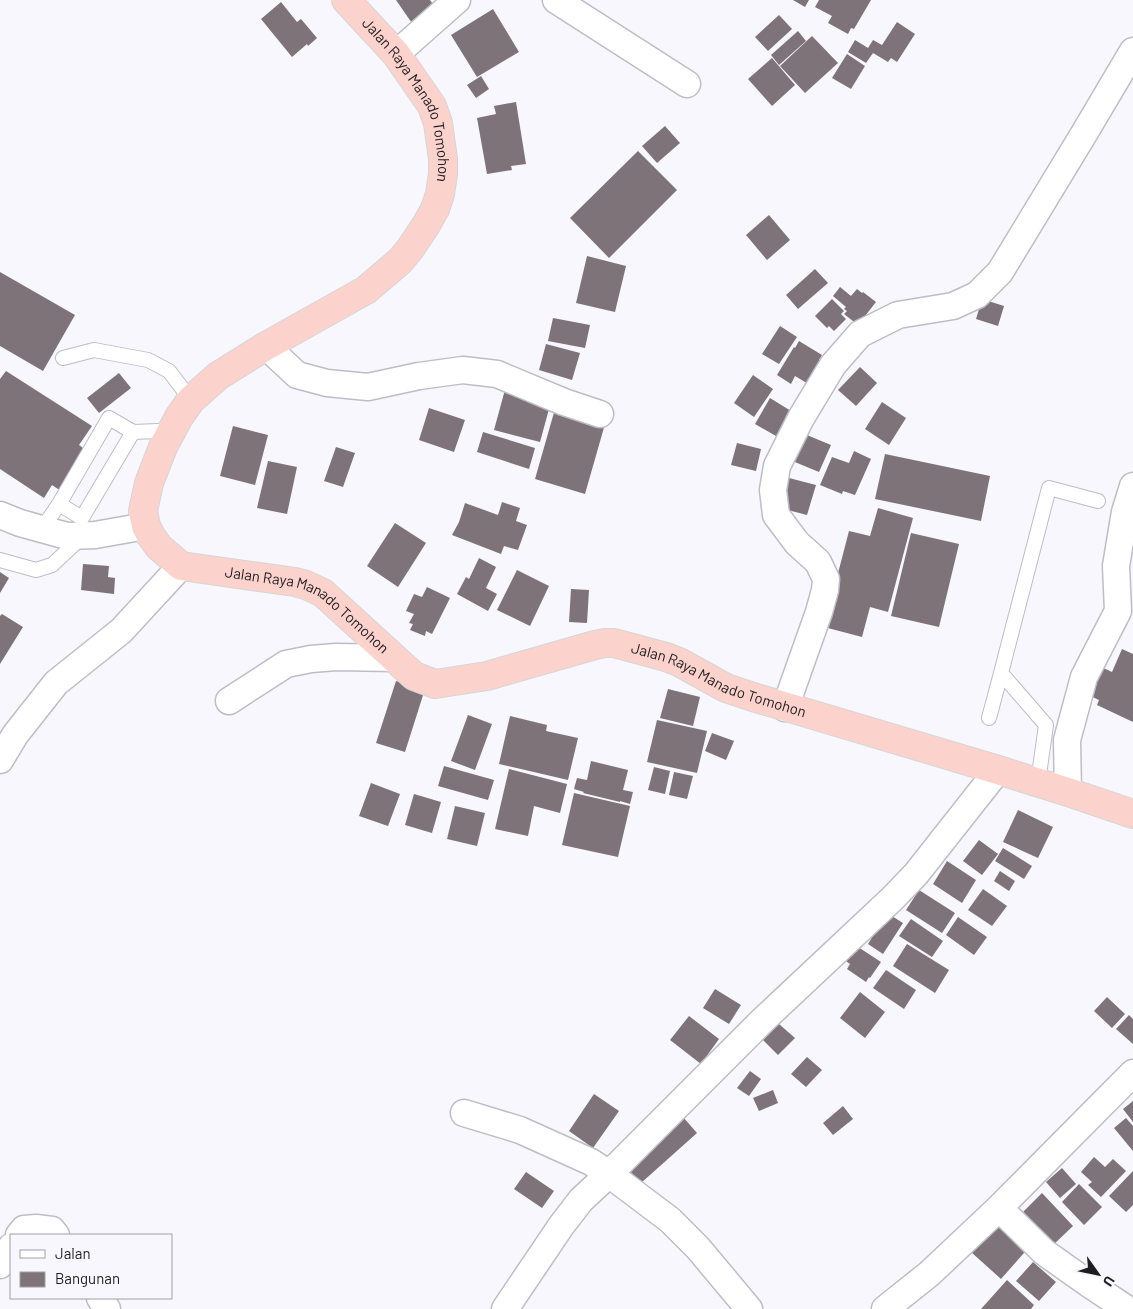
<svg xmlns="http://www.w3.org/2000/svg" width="1133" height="1309" font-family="Barlow,sans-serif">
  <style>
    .building { fill: #7e7378 }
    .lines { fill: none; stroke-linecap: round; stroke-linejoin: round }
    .service-casing { stroke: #bdbdc8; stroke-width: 16 }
    .minor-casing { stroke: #bdbdc8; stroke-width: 29 }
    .trunk-casing { stroke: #d6d6d7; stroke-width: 30 }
    .service { stroke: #fff; stroke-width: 14 }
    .minor { stroke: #fff; stroke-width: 26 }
    .trunk { stroke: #fcd2cc; stroke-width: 28 }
    .labels { text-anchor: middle; stroke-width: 4.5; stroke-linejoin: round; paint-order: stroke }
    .street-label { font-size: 15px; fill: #1d1d21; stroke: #f7f7fd }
  </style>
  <rect width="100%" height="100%" fill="#f7f7fd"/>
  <path class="building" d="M396 0H430L439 13 416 29Z
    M793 0H809L805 7Z
    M819 0H871L854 29 851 28 848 34 828 23 832 16 815 7Z
    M281 2 297 22 301 19 317 38 308 46 307 44 292 57 261 19Z
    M493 9 519 52 477 77 451 35Z
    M779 15 792 29 768 51 755 37Z
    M897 22 915 34 897 62 891 58 888 62 873 53 866 63 848 52 855 40 868 48 873 40 882 45Z
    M798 31 806 41 779 65 771 55Z
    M812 36 838 63 805 93 780 66Z
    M847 54 865 66 851 89 832 78Z
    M772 58 795 85 772 106 748 79Z
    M481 76 489 89 476 98 467 85Z
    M516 102 526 164 511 166 512 170 487 174 477 118 496 114 494 106Z
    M665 126 680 143 657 163 642 146Z
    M638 151 677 190 609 258 570 218Z
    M769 215 790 240 767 260 746 235Z
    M587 256 626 266 615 312 576 303Z
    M815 269 828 283 798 309 786 295Z
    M0 272 75 315 43 371 0 346Z
    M840 287 851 296 857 289 862 293 863 292 876 302 858 325 844 314 847 311 844 309 846 307 833 296Z
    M832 299 844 311 841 314 846 319 834 331 829 326 827 328 815 316Z
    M982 299 1004 306 998 326 976 319Z
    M553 318 590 325 585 348 548 341Z
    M780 326 797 337 779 364 762 354Z
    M799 341 822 355 819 360 823 362 810 385 795 376 791 384 777 375 794 347 795 348Z
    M546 344 580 353 572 380 539 370Z
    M860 367 877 383 856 406 838 390Z
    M6 371 92 426 79 445 87 451 61 491 52 485 44 498 0 469V379Z
    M119 373 131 388 99 413 87 398Z
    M753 375 773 389 754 417 734 403Z
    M506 386 552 398 540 442 494 430Z
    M770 398 791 411 776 436 755 424Z
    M882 402 906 418 889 445 865 429Z
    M429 408 465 420 454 452 419 440Z
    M555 409 605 424 585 494 535 479Z
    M233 426 268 435 255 485 220 476Z
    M483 432 535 448 529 469 477 452Z
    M802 433 831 445 819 472 790 460Z
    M737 443 761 449 756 471 731 465Z
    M336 447 355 453 343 487 324 481Z
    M854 451 871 459 855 495 843 491 842 494 820 485 832 457 849 463Z
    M885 454 990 476 981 521 875 499Z
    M268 461 297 467 287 514 257 508Z
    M789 478 816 485 807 515 780 508Z
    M502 502 520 508 516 521 527 525 518 550 504 546 501 554 452 535 459 522 465 503 498 515Z
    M878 508 913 518 888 612 870 607 862 637 824 627 849 531 870 536Z
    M395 523 426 543 398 587 367 566Z
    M911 533 959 544 939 627 891 616Z
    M479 558 496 567 486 588 497 594 488 611 457 594 466 577 469 579Z
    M83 564 109 566 108 577 115 578 114 594 81 590Z
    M517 570 549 586 530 626 497 610Z
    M0 572 9 578 0 593Z
    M427 587 450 598 432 634 426 631 425 636 410 630 413 624 409 623 414 614 406 611 414 594 422 597Z
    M571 589 589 590 587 623 569 622Z
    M2 614 23 627 0 664V616Z
    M1122 649 1133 654V722L1097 705 1099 700 1086 694 1099 666 1112 672Z
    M396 681 425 689 405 752 376 743Z
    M668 689 700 697 693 726 660 718Z
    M468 715 492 724 475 770 451 761Z
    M510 716 547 725 546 731 578 738 568 780 499 764Z
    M657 720 707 731 697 773 647 762Z
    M712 733 734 741 726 760 705 751Z
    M591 761 628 770 623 790 633 792 630 804 620 801V802L583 793 584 792 574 789 577 778 587 780Z
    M444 766 494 780 488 800 438 786Z
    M654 767 670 771 665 794 648 790Z
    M509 769 567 784 560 813 534 806 528 836 495 829Z
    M674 772 693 776 687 799 669 795Z
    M371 783 400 794 388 826 359 816Z
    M574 793 630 806 618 857 562 845Z
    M414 794 441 802 432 833 405 825Z
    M455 806 485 813 477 846 447 839Z
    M1018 810 1053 827 1038 858 1003 842Z
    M979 840 998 854 982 875 963 861Z
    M1003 848 1032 866 1024 879 995 861Z
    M947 861 976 880 962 903 933 884Z
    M1000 871 1015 881 1009 891 994 881Z
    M983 889 1007 906 992 926 968 910Z
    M919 890 955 913 942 933 906 910Z
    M887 913 903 923 883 954 868 944Z
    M958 917 987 937 974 955 946 935Z
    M911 919 943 941 932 957 899 936Z
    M852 943 881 962 870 978 869 977 866 982 847 969 850 964 842 958Z
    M907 944 949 970 935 993 893 966Z
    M886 970 916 990 904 1009 873 988Z
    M715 989 741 1005 729 1024 703 1008Z
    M860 992 885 1012 865 1038 840 1018Z
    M1107 997 1125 1014 1112 1028 1094 1011Z
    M1129 1015 1133 1019V1044L1116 1029Z
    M689 1016 719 1039 701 1064 670 1040Z
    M779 1024 795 1038 778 1055 763 1040Z
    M807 1057 822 1070 806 1087 791 1074Z
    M750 1071 761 1079 749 1096 737 1088Z
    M773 1090 778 1103 759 1111 753 1098Z
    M594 1094 619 1111 593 1148 569 1131Z
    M1133 1101V1122L1123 1109Z
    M843 1106 853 1119 833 1135 823 1123Z
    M683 1117 697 1133 641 1183 627 1168Z
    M1126 1118 1133 1126V1151L1114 1128Z
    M1094 1157 1105 1167 1113 1159 1126 1171 1101 1197 1088 1185 1092 1182 1081 1172Z
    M1062 1168 1076 1184 1060 1198 1046 1182Z
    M1133 1171V1205L1126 1212 1109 1196Z
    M526 1172 554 1191 542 1208 514 1189Z
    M1079 1184 1102 1207 1084 1225 1062 1202Z
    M1042 1193 1073 1226 1051 1247 1020 1215Z
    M1001 1218 1031 1245 1001 1279 971 1252Z
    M1033 1262 1056 1282 1039 1301 1016 1281Z
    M1007 1280 1034 1305 1031 1309H981Z"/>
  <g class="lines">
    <g class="service-casing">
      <path id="service" d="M63 358 94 350 148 360 169 371 191 400
        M59 504 82 518 133 432
        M42 529 59 504 109 418 133 432 158 431 170 433
        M0 560 36 570 52 565 83 536
        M989 718 1001 673
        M1038 782 1046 725 1001 673 1049 488 1098 501"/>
    </g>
    <g class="minor-casing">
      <path id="minor" d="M556 0 687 84
        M396 54 457 0
        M266 346 297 375 327 383 368 387 419 376 463 370 497 374 564 402 600 414
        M0 515 20 523 67 536 95 535 146 526
        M229 701 286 664 311 659 336 657 394 658
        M785 708 819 612 825 590 826 579 818 562 797 543 776 515 773 490 777 466 801 418 833 365 860 334 898 315 953 306 977 295 1000 272 1085 132 1133 51
        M0 760 15 735 56 683 121 631 181 566
        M1068 792 1067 740 1084 677 1118 611 1116 566 1125 512 1133 486
        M464 1113 520 1130 591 1162 609 1174 670 1220 698 1248 749 1309
        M999 1208 1044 1252 1089 1284 1127 1309
        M19 1235 24 1229 36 1228 52 1230 56 1235
        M0 1265 11 1247
        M100 1298 107 1309
        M505 1309 561 1226 581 1200 609 1174 762 1021 893 898 916 874 998 770
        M885 1309 929 1274 999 1208 1133 1073"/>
    </g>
    <g class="trunk-casing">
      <g id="trunk">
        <path id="s1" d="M346 0 396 54 432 106 438 123 443 159V174L440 194 435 209 426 225 410 249 400 261 366 290 266 346 218 376 191 400 179 417 163 447 149 483 143 511 146 526 151 536 159 547 181 566 295 582 306 585 323 593 414 676 435 684 487 676 595 645 605 643H614L666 657 679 662 726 688 753 697 998 770 1068 792 1133 814"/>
      </g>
    </g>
    <use href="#service" class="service"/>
    <use href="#minor" class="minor"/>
    <use href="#trunk" class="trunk"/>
  </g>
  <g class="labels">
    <g class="street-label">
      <text dy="5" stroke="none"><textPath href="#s1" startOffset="121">Jalan Raya Manado Tomohon</textPath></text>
      <text dy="5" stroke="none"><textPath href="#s1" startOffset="886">Jalan Raya Manado Tomohon</textPath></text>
      <text dy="5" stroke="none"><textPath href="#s1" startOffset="1335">Jalan Raya Manado Tomohon</textPath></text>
    </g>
  </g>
  <rect x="10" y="1234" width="162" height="65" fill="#f7f7fd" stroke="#a0a0a5"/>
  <rect x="20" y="1250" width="25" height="8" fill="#ffffff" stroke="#a0a0a5"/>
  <text x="55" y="1259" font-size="15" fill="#1d1d21">Jalan</text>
  <rect x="20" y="1272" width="25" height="15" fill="#7e7378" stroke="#a0a0a5"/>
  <text x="55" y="1284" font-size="15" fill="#1d1d21">Bangunan</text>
  <g transform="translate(1098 1274) rotate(123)" stroke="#f7f7fd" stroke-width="4" paint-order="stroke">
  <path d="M0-4L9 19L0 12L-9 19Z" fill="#1d1d21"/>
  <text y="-8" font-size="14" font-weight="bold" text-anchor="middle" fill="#1d1d21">U</text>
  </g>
</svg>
